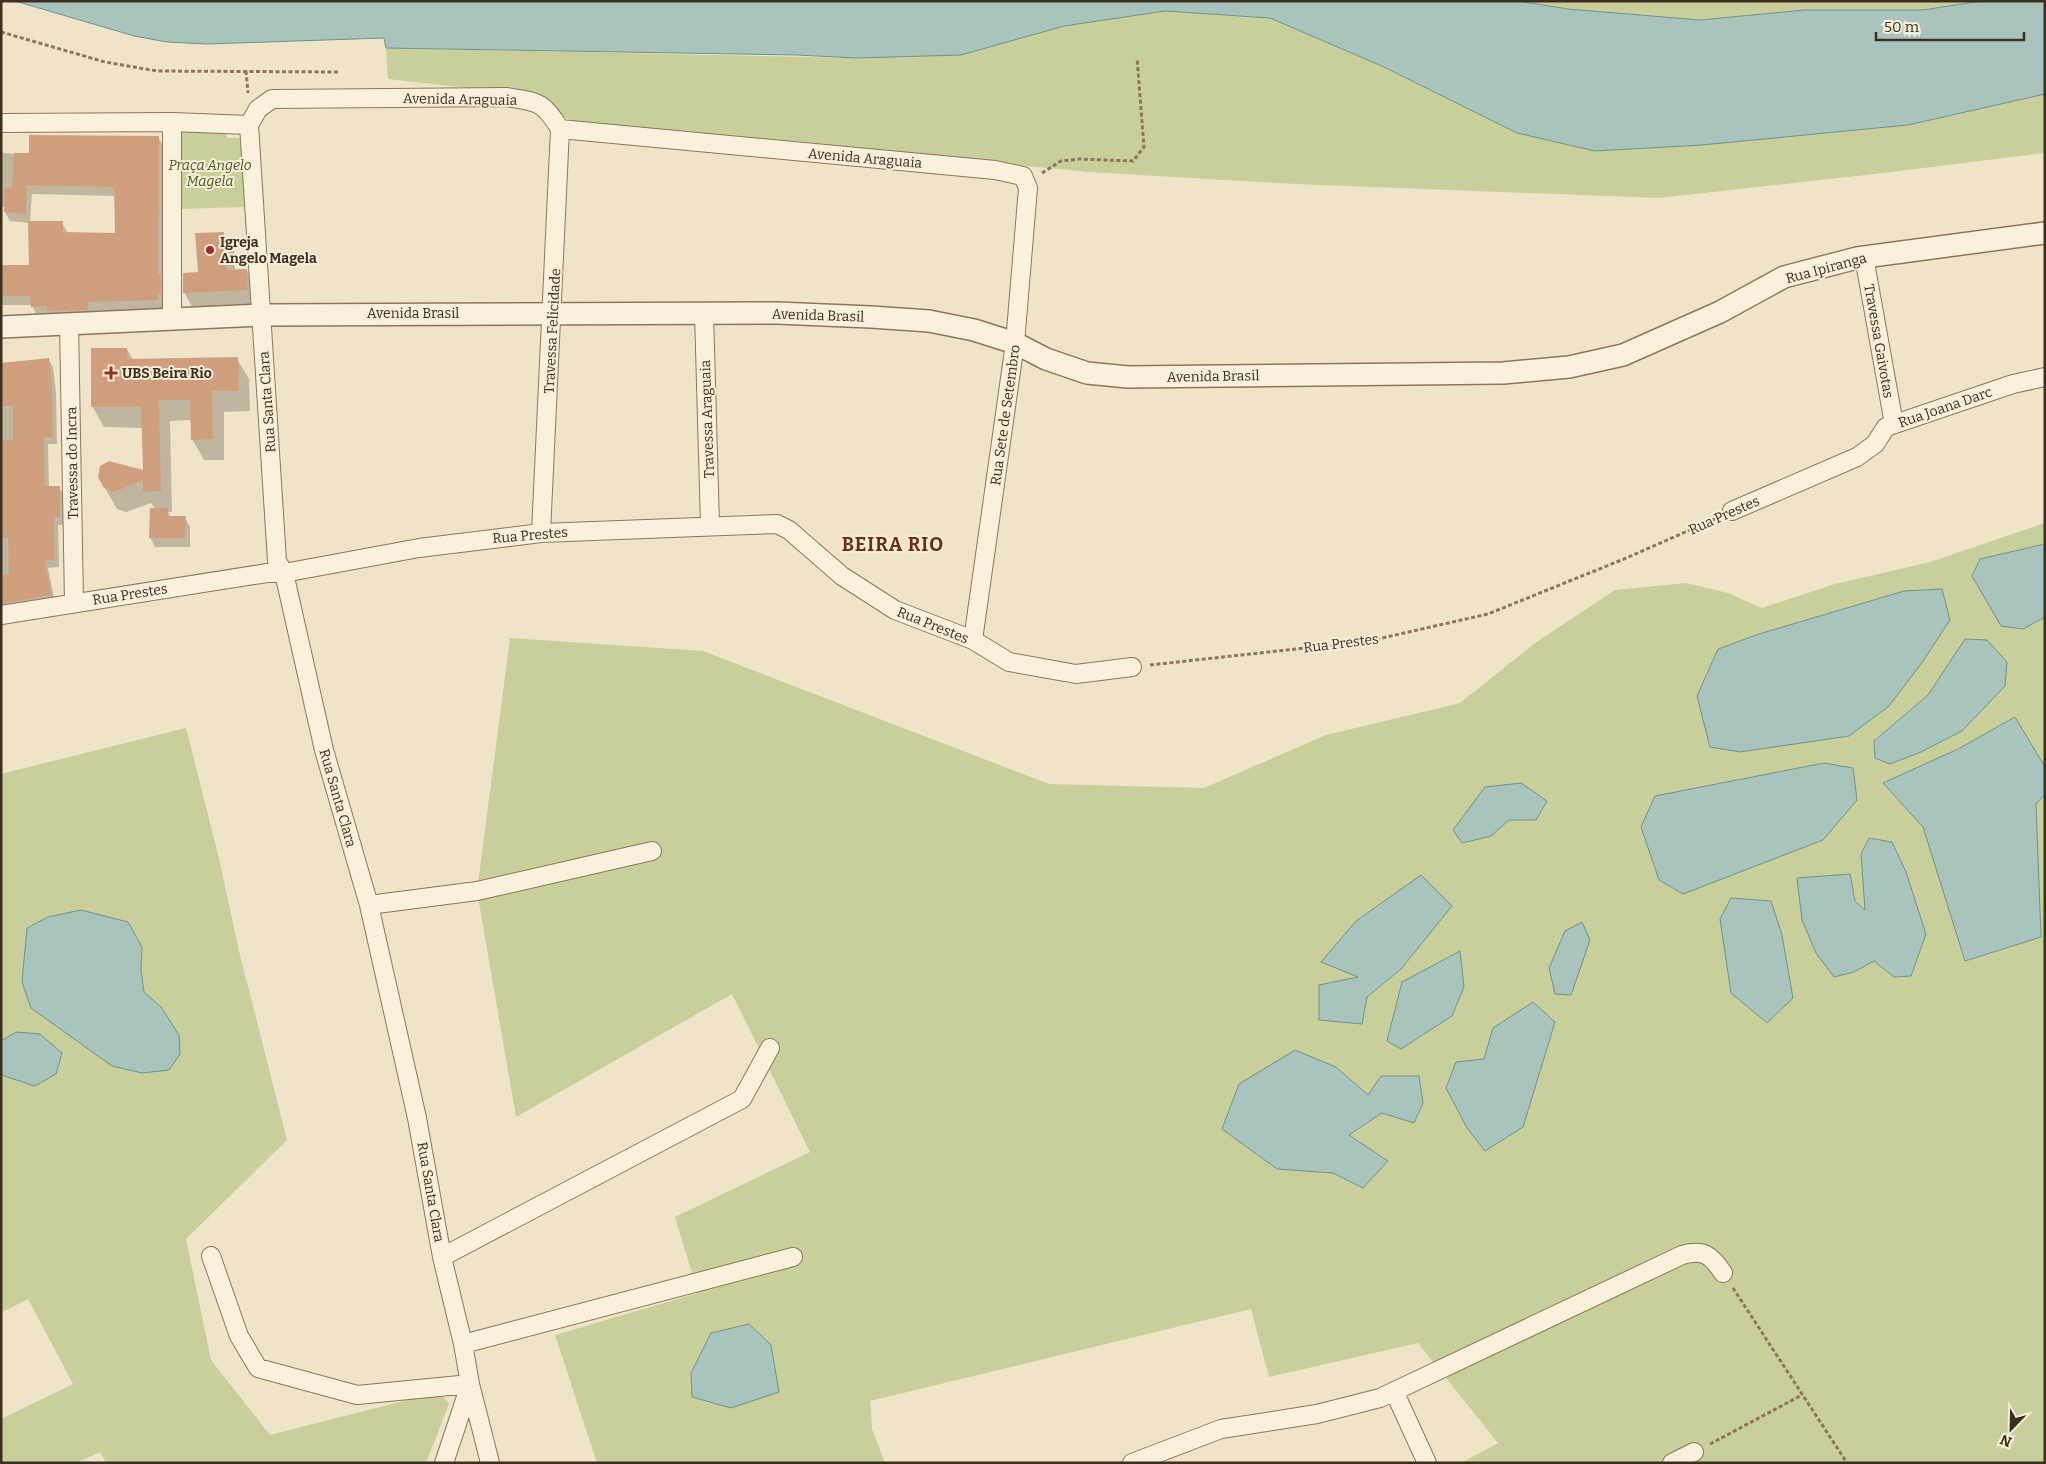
<svg xmlns="http://www.w3.org/2000/svg" width="2046" height="1464" font-family="Bitter,serif">
  <style>
    .green { fill: #c9cf9b; fill-rule: evenodd }
    .water { fill: #a9c4bc; stroke: #6f938a }
    .shadow { fill: #0003; fill-rule: evenodd }
    .building { fill: #cf9f7d }
    .lines { fill: none; stroke-linecap: round; stroke-linejoin: round }
    .minor-casing { stroke: #8d765c; stroke-width: 20 }
    .tertiary-casing { stroke: #8d765c; stroke-width: 24 }
    .path { stroke: #8d765c; stroke-width: 3; stroke-dasharray: 4 2.5; stroke-linecap: butt }
    .minor { stroke: #faf1dc; stroke-width: 18 }
    .tertiary { stroke: #faf1dc; stroke-width: 21 }
    .poi-dot { fill: #9e2a2b; stroke: #f7eed8; stroke-width: 2 }
    .labels { text-anchor: middle; stroke-width: 4; stroke-linejoin: round; paint-order: stroke }
    .street-label { font-size: 14px; fill: #3d2e20; stroke: #f7eed8 }
    .park-label { font-size: 14px; font-style: italic; fill: #4d5a26; stroke: #f7eed8 }
    .poi-label { font-size: 14px; font-weight: bold; fill: #3d2e20; stroke: #f7eed8; text-anchor: start }
    .district-label { font-size: 19px; font-weight: bold; letter-spacing: 1px; fill: #6b2e1e; stroke: #f7eed8 }
  </style>
  <rect width="100%" height="100%" fill="#f0e4c8"/>
  <path class="green" d="M1518 1H1981L1923 10H1805L1700 20 1568 9Z
    M1165 11 1270 18 1384 67 1517 133 1702 145 1908 125 2045 94V153L1883 173 1659 198 1295 184 1089 172 576 122 510 93 388 79 386 48 856 58 961 55 1064 26Z
    M177 129 227 130V138H240L245 207 180 209Z
    M2045 523V544L1980 559 1972 576 2001 626 2023 629 2045 617V767L2015 717 1958 749 1883 783 1923 827 1965 961 2041 937 2036 803 2045 794V1463H1461L1498 1443 1418 1343 1269 1377 1251 1309 870 1401 872 1429 885 1463H597L555 1335 698 1293 675 1217 810 1152 732 994 516 1117 477 891 510 638 703 651 1049 784 1204 788 1326 735 1460 703 1535 643 1615 590 1686 583 1728 593 1762 608 1835 584 1930 562ZM1942 589 1697 696 1718 649 1759 634 1904 591ZM1965 639 1962 731 1921 752 1890 764 1874 741 1928 695ZM1547 801 1536 820H1509ZM1892 842 1906 872 1926 934 1894 977 1874 961 1854 972 1850 874 1855 901 1865 911 1861 854ZM1771 901 1782 935 1793 998ZM1401 969 1367 997 1362 1024 1320 985ZM1484 1059 1446 1088 1456 1062ZM1336 1067 1368 1095 1382 1113 1349 1135 1387 1160 1363 1188 1333 1173Z
    M186 728 218 854 239 951 287 1140 186 1239 211 1360 270 1435 439 1392 449 1404 426 1463H106L100 1452 76 1463H1V1419L73 1384 28 1299 1 1313V1073L4 1076 16 1032 1 1041V774ZM81 910 128 922 142 947 141 970 144 992 161 1007 179 1035 22 982 27 928Z"/>
  <path class="water" d="M15 1H1518L1568 9 1700 20 1805 10H1923L1981 1H2045V94L1908 125 1702 145 1595 151 1517 133 1384 67 1270 18 1165 11 1064 26 961 55 856 58 797 55 386 48 384 38 207 44 167 42 134 36Z
    M2045 544V617L2023 629 2001 626 1972 576 1980 559Z
    M1942 589 1950 620 1921 664 1889 706 1849 736 1740 752 1710 747 1697 696 1718 649 1759 634 1904 591Z
    M1965 639 1987 640 2007 662 2005 686 1962 731 1921 752 1890 764 1875 758 1874 741 1928 695Z
    M2015 717 2045 767V794L2036 804 2041 937 1965 961 1923 827 1883 783 1958 749Z
    M1824 763 1853 768 1857 800 1823 840 1683 894 1659 880 1641 827 1655 796Z
    M1521 783 1547 801 1536 820H1509L1491 836 1462 843 1453 830 1485 787Z
    M1869 838 1892 842 1906 872 1926 934 1911 976 1894 977 1874 961 1854 972 1834 977 1816 953 1802 920 1797 878 1850 874 1855 901 1865 910 1861 854Z
    M1421 875 1452 906 1401 969 1367 997 1362 1024 1319 1020V985L1358 977 1321 962 1356 921Z
    M1731 898 1771 901 1782 935 1793 998 1767 1023 1731 993 1720 919Z
    M81 910 128 922 142 947 141 970 144 992 161 1007 179 1035 180 1054 169 1070 142 1073 112 1066 31 1008 22 982 27 928 48 917Z
    M1582 922 1590 940 1571 995 1555 994 1549 968 1565 931Z
    M1460 951 1464 987 1452 1016 1401 1049 1387 1041 1402 982Z
    M1533 1002 1555 1022 1523 1127 1485 1151 1467 1128 1446 1088 1456 1062 1484 1059 1493 1028Z
    M16 1032 40 1034 62 1053 56 1074 35 1086 4 1076 1 1073V1041Z
    M1295 1050 1336 1067 1368 1095 1381 1076H1419L1423 1103 1414 1123 1382 1113 1349 1135 1388 1161 1363 1188 1333 1173 1277 1169 1222 1129 1239 1084Z
    M749 1324 771 1345 779 1392 731 1408 692 1397 691 1373 711 1333Z"/>
  <path class="shadow" d="M158 137 163 146V279L166 284V303H162V309L92 311V319L37 316 32 305H1V266H31L29 223 10 221 5 212V207H1V151L3 153 30 155ZM32 194 115 196 116 234 68 233 62 223 30 222Z
    M223 233 234 252 235 271 246 270 258 289 259 309 195 312 184 292 199 273Z
    M127 349 133 360 237 359 249 379 250 411 224 412V460H204L192 439V420L170 421 172 512H168L171 517 185 518 190 527V547H155L150 537 155 509 151 503 126 512 117 509 99 477 144 471 143 428 104 427 92 406Z
    M48 359 53 367 56 392 57 444H48L49 487H59L64 495V525H58L59 567 48 568 55 603 1 612V365Z"/>
  <path class="building" d="M29 135 159 136 158 274H161V294H158V300L88 302V310L47 311V306L31 307 30 296H1V265H29L28 221H63V232L115 233 114 187 27 185 26 214 4 212 5 188 12 189 14 153H29Z
    M224 232 226 270 247 269 248 290 183 293V273L198 272 195 233Z
    M91 348H127V359L238 357 239 391H212L213 439 191 440 190 400H159L161 491 143 492V480L114 492 104 488 98 477 100 466 109 461 143 470 141 407H91Z
    M49 358 52 382 53 437H44L45 486H60V517H54L55 560H45L51 595 1 604V575L9 574 8 538H1V440H13V406H1V363Z
    M150 508H168V516H186L185 538H149Z"/>
  <g class="lines">
    <g class="minor-casing">
      <path id="minor" d="M172 122V319
        M1 123 172 122 249 125
        M249 125 277 561 284 573 324 750 369 905 417 1118 442 1257 463 1344 470 1384 490 1463
        M249 125 258 109 272 99 506 97C538 102 543 101 560 129L995 170 1023 176 1028 188 1015 343 973 640
        M1864 257 1894 424
        M704 313 710 525
        M69 324 74 602
        M1732 511 1857 457 1875 444 1886 427 2013 384 2045 377
        M541 533 560 129
        M1 615 267 573H284L419 548 541 533 777 524 789 530 842 576 895 610 973 640 1009 662 1076 674 1132 667
        M369 905 477 891 652 851
        M211 1256 239 1336 258 1368 357 1395 470 1384
        M442 1257 742 1099 770 1048
        M463 1344 793 1257
        M1394 1391 1427 1463
        M444 1463 470 1385
        M1132 1463 1221 1429 1317 1414 1380 1398 1682 1255C1704 1249 1711 1255 1723 1273
        M1672 1463 1694 1452"/>
    </g>
    <g class="tertiary-casing">
      <path id="tertiary" d="M1 327 261 315 777 313 871 317 929 321 974 330 1015 343 1046 359 1087 373 1128 377 1503 373 1569 367 1623 355 1720 312 1784 277 1857 258 2045 233"/>
    </g>
    <path class="path" d="M1 32 105 62 157 71 338 72
      M246 71 248 93
      M1042 173 1061 161 1079 159 1133 161 1144 147 1137 58
      M1150 665 1369 641 1488 614 1624 559 1717 518
      M1733 1288 1847 1463
      M1710 1444 1802 1395"/>
    <use href="#minor" class="minor"/>
    <use href="#tertiary" class="tertiary"/>
  </g>
  <g class="poi-dot">
    <circle cx="210" cy="250" r="5"/>
    <path d="M108.5 365.5h5v5h5v5h-5v5h-5v-5h-5v-5h5z"/>
  </g>
  <g class="labels">
    <g class="street-label">
      <text transform="translate(460 99) rotate(1)" y="5">Avenida Araguaia</text>
      <text transform="translate(865 158) rotate(5)" y="5">Avenida Araguaia</text>
      <text transform="translate(1826 268) rotate(-15)" y="5">Rua Ipiranga</text>
      <text x="413" y="318">Avenida Brasil</text>
      <text transform="translate(818 315) rotate(2)" y="5">Avenida Brasil</text>
      <text transform="translate(552 331) rotate(-87)" y="5">Travessa Felicidade</text>
      <text transform="translate(1879 341) rotate(80)" y="5">Travessa Gaivotas</text>
      <text transform="translate(1213 376) rotate(-1)" y="5">Avenida Brasil</text>
      <text transform="translate(267 402) rotate(-94)" y="5">Rua Santa Clara</text>
      <text transform="translate(1945 407) rotate(-19)" y="5">Rua Joana Darc</text>
      <text transform="translate(1005 415) rotate(-82)" y="5">Rua Sete de Setembro</text>
      <text transform="translate(707 419) rotate(-92)" y="5">Travessa Araguaia</text>
      <text transform="translate(72 463) rotate(-91)" y="5">Travessa do Incra</text>
      <text transform="translate(1724 515) rotate(-24)" y="5">Rua Prestes</text>
      <text transform="translate(530 535) rotate(-5)" y="5">Rua Prestes</text>
      <text transform="translate(130 594) rotate(-9)" y="5">Rua Prestes</text>
      <text transform="translate(933 625) rotate(22)" y="5">Rua Prestes</text>
      <text transform="translate(1341 643) rotate(-7)" y="5">Rua Prestes</text>
      <text transform="translate(338 798) rotate(74)" y="5">Rua Santa Clara</text>
      <text transform="translate(431 1192) rotate(80)" y="5">Rua Santa Clara</text>
    </g>
    <g class="park-label">
      <text x="210" y="170">Praça Angelo<tspan x="210" dy="16">Magela</tspan></text>
    </g>
    <g class="poi-label">
      <text x="220" y="247">Igreja<tspan x="220" dy="16">Angelo Magela</tspan></text>
      <text x="122" y="378">UBS Beira Rio</text>
    </g>
    <g class="district-label">
      <text x="893" y="551">BEIRA RIO</text>
    </g>
  </g>
  <rect width="2046" height="1464" fill="none" stroke="#3d2e20" stroke-width="5"/>
  <g transform="translate(2011 1429) rotate(203)" stroke="#f7eed8" stroke-width="4" paint-order="stroke">
  <path d="M0-4L9 19L0 12L-9 19Z" fill="#3d2e20"/>
  <text y="-8" font-size="14" font-weight="bold" text-anchor="middle" fill="#3d2e20">N</text>
  </g>
  <path d="M1876 32v8h148v-8" fill="none" stroke="#3d2e20" stroke-width="2.5"/>
  <text x="1884" y="32" font-size="15" fill="#3d2e20" stroke="#f7eed8" stroke-width="4" paint-order="stroke">50 m</text>
</svg>
